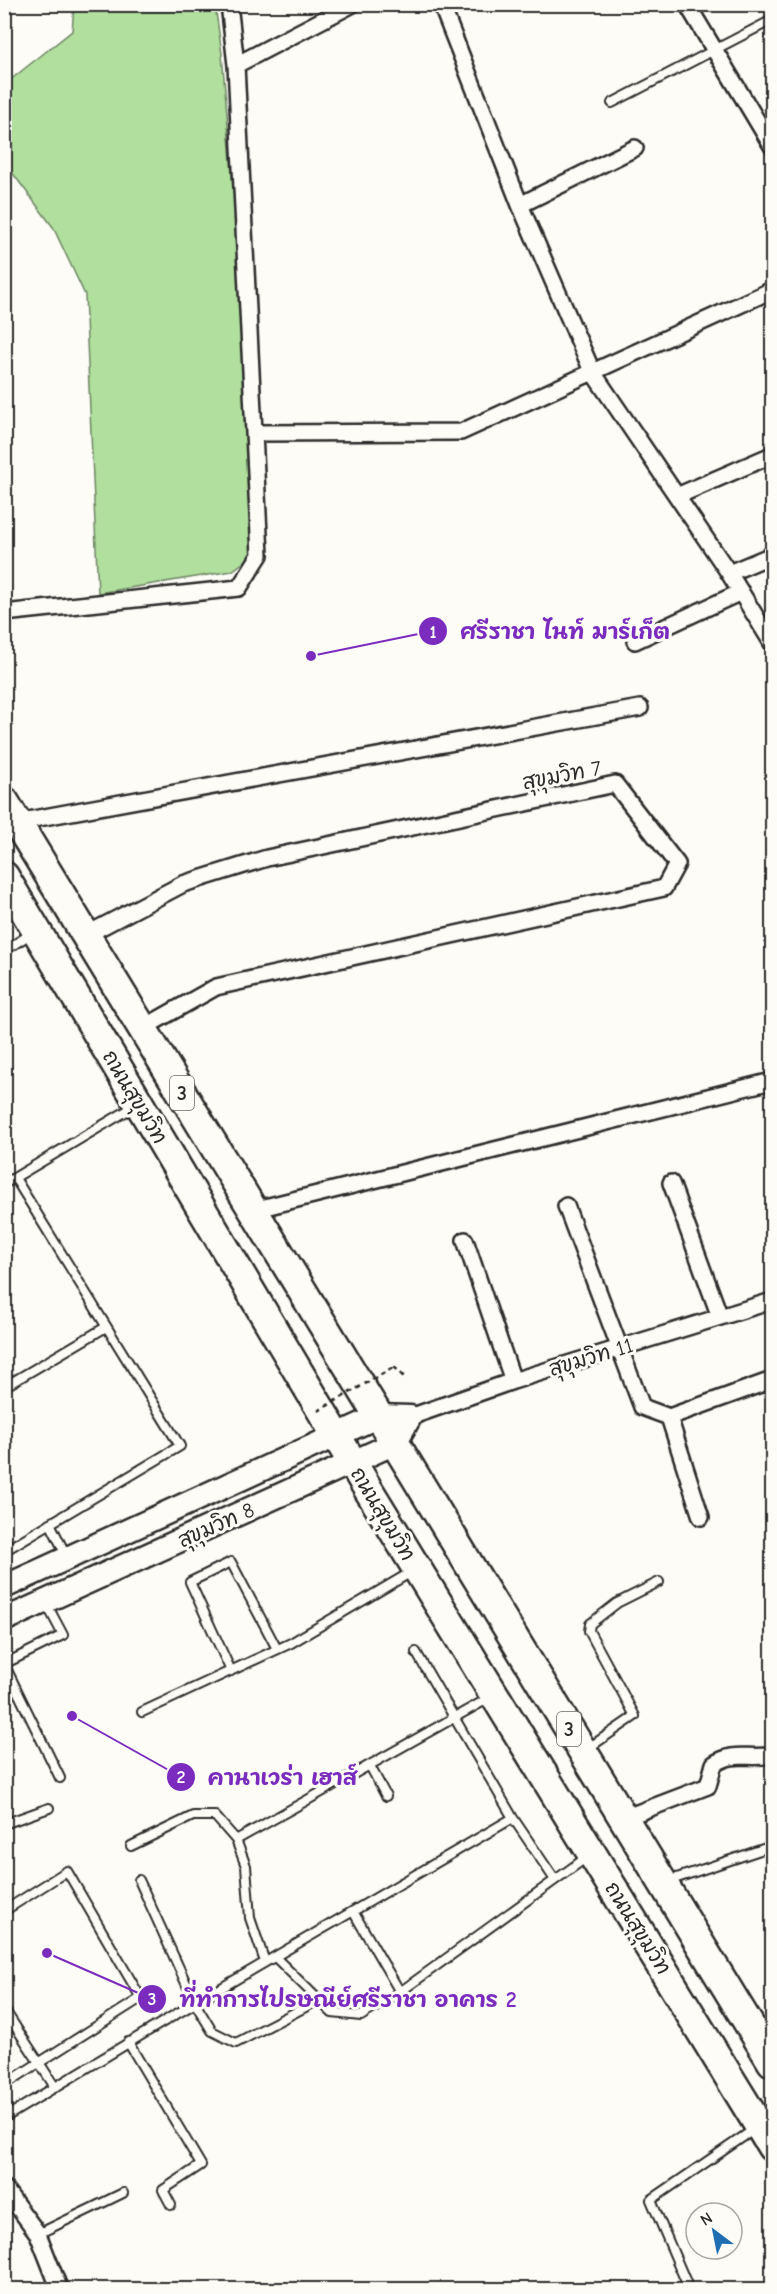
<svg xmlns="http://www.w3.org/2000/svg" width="777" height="2294" font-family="'Comic Neue','Playpen Sans Thai',sans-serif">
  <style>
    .green { fill: #b1df9e; stroke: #6e8564; stroke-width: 1.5 }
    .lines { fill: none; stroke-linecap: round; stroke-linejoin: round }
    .lane-casing { stroke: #2b2b2b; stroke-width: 12 }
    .street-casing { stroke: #2b2b2b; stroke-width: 20 }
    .secondary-casing { stroke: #2b2b2b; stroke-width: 27 }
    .highway-casing { stroke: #2b2b2b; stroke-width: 33 }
    .path { stroke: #2b2b2b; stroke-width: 3; stroke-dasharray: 4.5 4.5; stroke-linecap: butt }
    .lane { stroke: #fdfcf7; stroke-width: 8 }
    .street { stroke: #fdfcf7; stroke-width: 15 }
    .secondary { stroke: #fdfcf7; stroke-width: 22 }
    .highway { stroke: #fdfcf7; stroke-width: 28 }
    .path-bridge { stroke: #2b2b2b; stroke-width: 3; stroke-dasharray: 4.5 4.5; stroke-linecap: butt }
    .labels { text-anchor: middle; stroke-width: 6; stroke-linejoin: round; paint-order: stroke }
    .shield { fill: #fdfcf7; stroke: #6a6a68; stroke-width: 1.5 }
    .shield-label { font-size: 20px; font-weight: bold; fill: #2b2b2b }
    .street-label { font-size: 21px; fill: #2b2b2b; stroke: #fdfcf7 }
    .leader { fill: none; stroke: #7b2cbf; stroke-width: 2 }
    .callout-dot { fill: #7b2cbf; stroke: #fdfcf7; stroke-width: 2 }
    .mark-label { font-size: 18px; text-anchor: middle; font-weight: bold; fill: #fff }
    .callout-label { font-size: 22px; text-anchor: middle; font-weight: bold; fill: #7b2cbf; stroke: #fdfcf7; stroke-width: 6; stroke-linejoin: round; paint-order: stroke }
  </style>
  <rect width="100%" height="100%" fill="#fdfcf7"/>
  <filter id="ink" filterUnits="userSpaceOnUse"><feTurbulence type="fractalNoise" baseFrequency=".0167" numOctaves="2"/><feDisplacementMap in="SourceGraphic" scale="12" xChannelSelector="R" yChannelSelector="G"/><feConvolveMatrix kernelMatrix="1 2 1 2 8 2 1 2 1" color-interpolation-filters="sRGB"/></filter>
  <g filter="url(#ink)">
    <path class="green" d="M74 5H215L222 54 248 365 255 516 252 556 232 571 98 593 85 295 53 227 5 163V84L72 31Z"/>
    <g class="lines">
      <g class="lane-casing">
        <path id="lane" d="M612 103 772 20
          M4 951 32 933
          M4 1184 135 1106
          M4 1387 106 1327
          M50 1523 67 1557
          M4 1551 180 1446 15 1178
          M46 1603 63 1635 4 1664 60 1778
          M416 1652 513 1818 555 1880
          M231 1671 190 1582 231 1562 277 1649
          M142 1712 291 1643 413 1571
          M587 1749 635 1716 589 1631 590 1624 617 1603 659 1582
          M370 1766 386 1796
          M4 1824 49 1808
          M236 1840 246 1866 250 1918 265 1962
          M131 1846 193 1816H215L236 1840 491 1697
          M139 1880 195 2003 212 2031 236 2043 317 2001
          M668 1881 772 1846
          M4 1911 67 1871 141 1998 4 2085
          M354 1913 400 1992
          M275 1957 332 2013 361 2016 400 1992 587 1857
          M4 2009 55 2087
          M128 2042 201 2165 163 2190 171 2205
          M4 2118 173 2016 513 1818
          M38 2234 123 2193
          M686 2282 651 2200 756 2128"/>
      </g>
      <g class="street-casing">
        <path id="street" d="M441 4 520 205 592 371 729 573 772 643
          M687 4 772 146
          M236 65 353 4
          M520 205 635 148
          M256 433 461 432 772 290
          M677 496 772 455
          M729 573 772 555
          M4 613 239 588 260 555 236 65 229 4
          M635 641 741 592
          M17 822 640 708
          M86 935 183 884 267 858 615 784 677 864 664 888 216 987 143 1028
          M671 1183 720 1317
          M566 1206 642 1407 669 1417 772 1380
          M253 1210 772 1081
          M465 1240 513 1381
          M410 1417 513 1381 772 1301
          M669 1417 701 1517
          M624 1818 708 1786 714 1764C736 1750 747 1760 772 1755
          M4 2188 38 2234 60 2290"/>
      </g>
      <g class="secondary-casing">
        <path id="secondary" d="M4 1587 379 1416 410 1417 395 1443 4 1620"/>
      </g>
      <g class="highway-casing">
        <path id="highway" d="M4 801 772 2062
          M4 876 368 1489 772 2147"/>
      </g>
      <path class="path" d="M394 1367 404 1377"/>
      <use href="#lane" class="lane"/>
      <use href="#street" class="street"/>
      <use href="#secondary" class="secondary"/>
      <use href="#highway" class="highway"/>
      <path class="path-bridge" d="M318 1411 394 1367"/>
    </g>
  </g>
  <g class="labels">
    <g class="shield">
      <rect x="170" y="1076" width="24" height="34" rx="4.5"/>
      <rect x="557" y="1712" width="24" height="34" rx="4.5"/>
    </g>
    <g class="shield-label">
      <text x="182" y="1100">3</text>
      <text x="569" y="1736">3</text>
    </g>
    <g class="street-label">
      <text transform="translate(562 775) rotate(-11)" y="7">สุขุมวิท 7</text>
      <text transform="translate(135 1097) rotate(59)" y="7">ถนนสุขุมวิท</text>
      <text transform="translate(591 1357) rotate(-17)" y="7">สุขุมวิท 11</text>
      <text transform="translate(383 1514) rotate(59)" y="7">ถนนสุขุมวิท</text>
      <text transform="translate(216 1525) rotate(-24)" y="7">สุขุมวิท 8</text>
      <text transform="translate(638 1928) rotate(58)" y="7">ถนนสุขุมวิท</text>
    </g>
  </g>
  <path class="leader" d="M311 656L433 631M72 1716L181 1777M47 1953L152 1999"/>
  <g class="callout-dot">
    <circle cx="311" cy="656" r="6"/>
    <circle cx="72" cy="1716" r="6"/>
    <circle cx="47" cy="1953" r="6"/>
    <circle cx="433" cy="631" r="15"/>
    <circle cx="181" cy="1777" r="15"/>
    <circle cx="152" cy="1999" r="15"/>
  </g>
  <g class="mark-label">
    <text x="433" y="638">1</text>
    <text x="181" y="1783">2</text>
    <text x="152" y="2005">3</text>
  </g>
  <g class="callout-label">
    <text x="565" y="639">ศรีราชา ไนท์ มาร์เก็ต</text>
    <text x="282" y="1785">คานาเวร่า เฮาส์</text>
    <text x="348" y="2007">ที่ทำการไปรษณีย์ศรีราชา อาคาร 2</text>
  </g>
  <rect width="777" height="2294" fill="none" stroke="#fdfcf7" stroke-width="24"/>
  <rect x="12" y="12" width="753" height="2270" fill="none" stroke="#2b2b2b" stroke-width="2" filter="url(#ink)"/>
  <g transform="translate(714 2231) rotate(328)"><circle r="28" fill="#fdfcf7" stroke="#a9a8a5" stroke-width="1.5"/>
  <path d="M0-4.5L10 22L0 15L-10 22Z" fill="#1f6fb2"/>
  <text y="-9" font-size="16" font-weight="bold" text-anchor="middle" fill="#2b2b2b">N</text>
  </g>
</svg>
